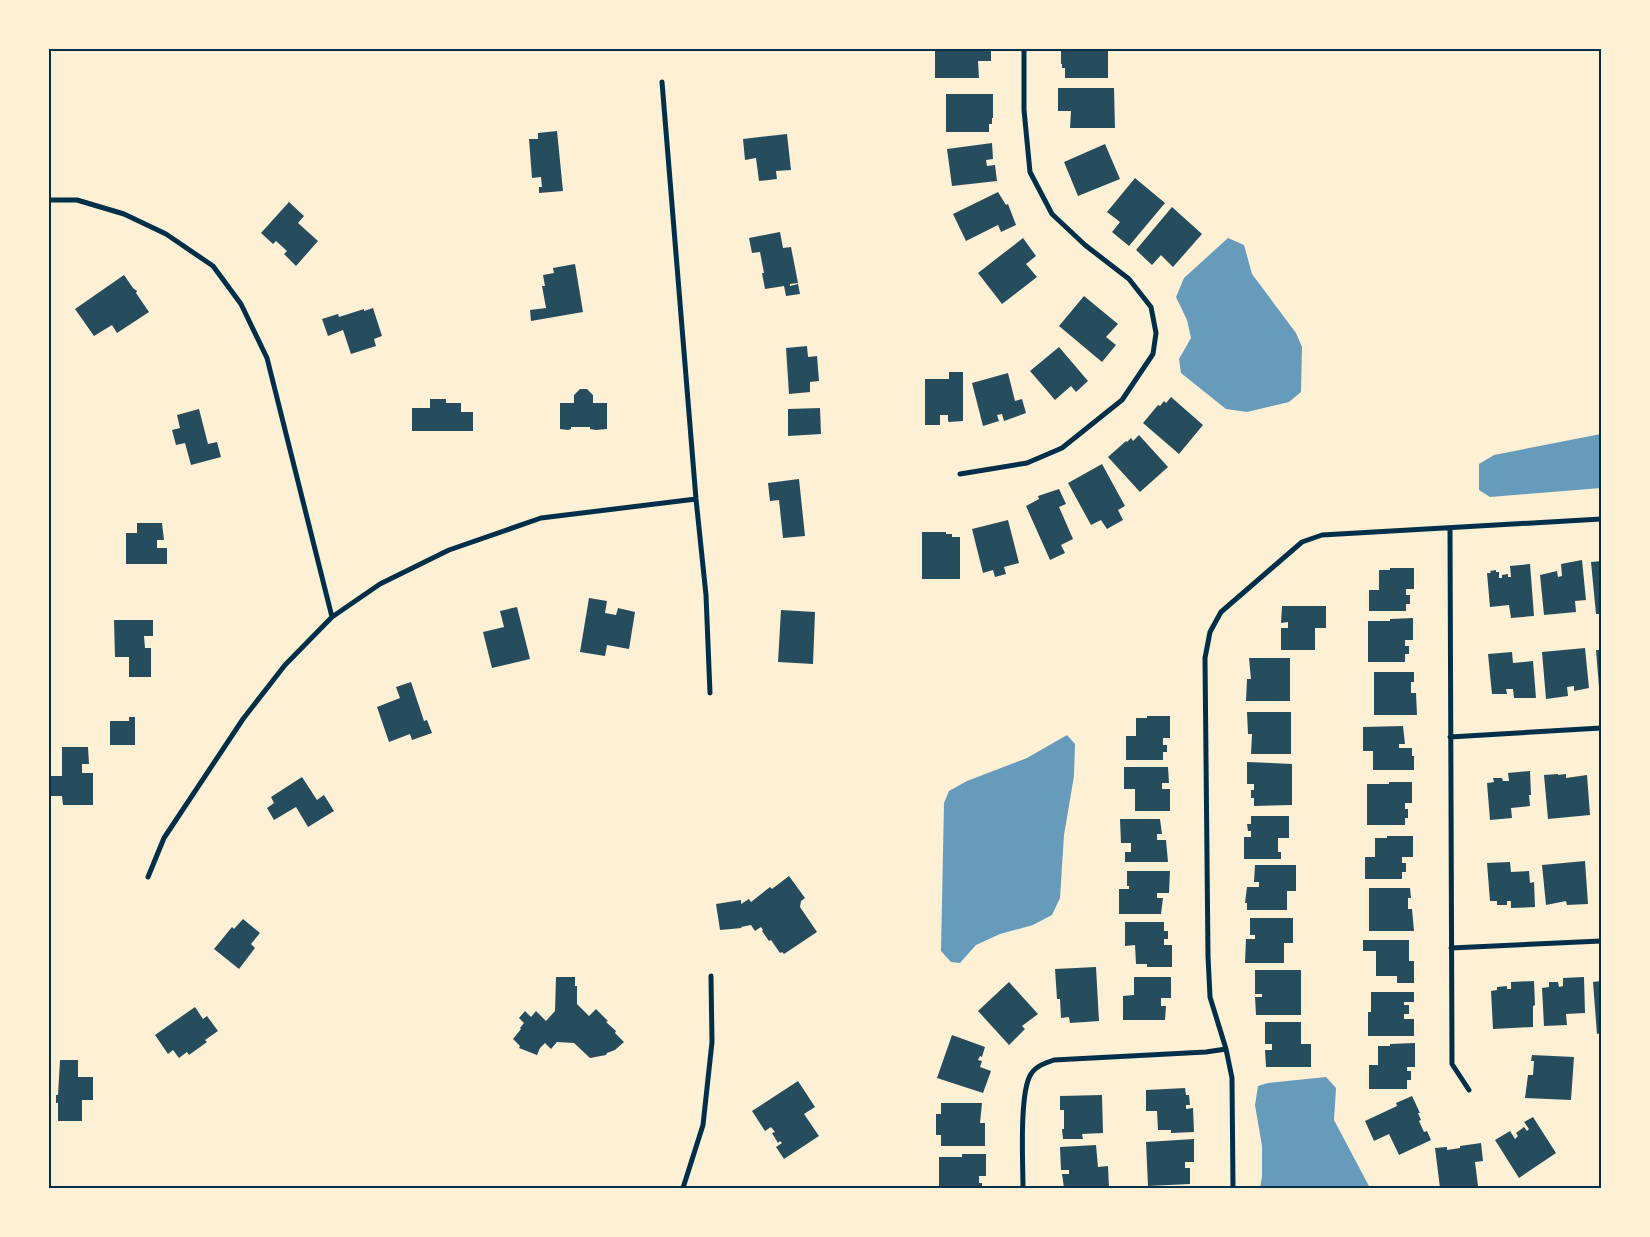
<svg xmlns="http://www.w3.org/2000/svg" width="1650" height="1237" font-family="'Titillium Web',sans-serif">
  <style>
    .water { fill: #669bbc }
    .building { fill: #264d5e }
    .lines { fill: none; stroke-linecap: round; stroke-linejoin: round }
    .minor { stroke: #003049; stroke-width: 5 }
    .neatline { fill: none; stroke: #003049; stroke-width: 2 }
  </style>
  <rect width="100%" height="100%" fill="#fdf0d5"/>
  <path class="water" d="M1228 238 1244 245 1252 274 1296 333 1302 347 1301 392 1289 402 1247 412 1226 409 1181 373 1179 359 1191 338 1187 320 1176 297 1184 278Z
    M1601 434V488L1490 497 1479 490V464L1494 455Z
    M1067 735 1075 744 1074 776 1064 835 1060 898 1052 915 1033 925 1000 934 976 945 960 963 951 962 941 951 944 803 949 791 967 781 1027 758Z
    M1326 1077 1336 1088 1334 1120 1370 1188H1260L1262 1177V1146L1255 1105 1258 1086 1268 1083Z"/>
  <path class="building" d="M935 49H991V61H978L979 78H935Z
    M1061 49H1108V78H1065V68H1062V64H1061Z
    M1058 88H1114L1115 128H1070L1071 111H1058Z
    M946 94H993V118H992V124H989V132H946Z
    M557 131 563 191 539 193V187H542L541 177 532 178 529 139H538V133Z
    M787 134 791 170 776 171 777 179 759 181 756 158 745 160 743 139Z
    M992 143 993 159 986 160 987 166 995 165 997 181 952 186 947 149Z
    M1105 144 1120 179 1078 196 1064 162Z
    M1135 178 1165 203 1129 246 1112 232 1120 222 1107 212Z
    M998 192 1006 205 1008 204 1016 225 1001 232 998 225 966 241 953 214Z
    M289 202 304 216 298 223 318 241 296 266 284 254 287 251 276 241 273 244 261 233Z
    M1172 207 1202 234 1173 267 1161 255 1152 265 1136 250Z
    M780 232 783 248 791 247 798 283 790 284V286L798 284 800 294 786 296 784 286 765 289 762 273H764L760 252 752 253 749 238Z
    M1023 238 1036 256 1026 264 1037 277 1002 304 978 273Z
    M575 264 583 312 531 321 530 310 546 308 542 286H545L543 275 554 273 553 268Z
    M124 275 133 288 137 291 136 293 149 312 117 333 112 325 94 336 75 309Z
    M1084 296 1118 324 1106 337 1116 345 1102 362 1059 326Z
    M373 308 382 336 374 339 376 346 351 354 343 330 328 336 322 319 338 314 339 317 364 309V311Z
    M807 346 808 357 817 356 819 381 810 382V392L789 394 786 348Z
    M1059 347 1088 381 1076 392 1071 386 1055 400 1030 371Z
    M949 372H963V421L949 422 948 421V415H940V425H925V379H949Z
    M1008 373 1015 401 1022 399 1026 413 1004 421 1002 414 997 415 999 421 983 426 972 383Z
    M580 389H587L593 395V403H607V429L596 430 590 429V427H571V429L568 430 560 429V403H574V395Z
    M1171 397 1203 425 1179 454 1143 423 1158 405 1160 406 1164 401 1166 403Z
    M430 399H446V403H461V412H473V431H412V408H430Z
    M820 408 821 434 788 436V409Z
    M199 409 208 444 217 442 221 457 191 465 185 443 176 445 172 430 180 428 177 415Z
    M1139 435 1168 467 1140 492 1108 457 1126 441 1127 442 1131 438 1133 441Z
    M1102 464 1125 506 1118 510 1123 520 1107 529 1101 520 1091 525 1068 483Z
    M799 479 805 536 783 538 779 500 770 501 768 483Z
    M1059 489 1066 504 1059 507 1073 539 1061 545 1065 553 1050 560 1026 506 1039 499 1038 496Z
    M1008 520 1019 563 1004 567 1006 574 995 577 993 570 983 573 972 529Z
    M137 523H162L164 540H157V548H167V564H126V533H137Z
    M922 532H946V534H952V537H960V579H922Z
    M1582 560 1586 600 1575 601 1576 612 1544 615 1540 575 1557 571 1558 577 1562 576 1561 564Z
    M1601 561V614H1596L1591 562Z
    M1530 564 1534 616 1511 618 1509 605 1490 607 1487 573H1491L1490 571 1496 570V572H1499V578H1502V575L1508 574V577H1511L1510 566Z
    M1390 568H1414V589H1406V595H1410V604H1406V611H1369V590H1379V570H1390Z
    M589 598 607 601 605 613 616 615 618 608 635 612 629 649 607 645 605 656 580 652Z
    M1282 606H1326V628H1315V650H1281V628H1288V622L1281 623Z
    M517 607 530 659 492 668 483 632 504 627 500 611Z
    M781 610 815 612 813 664 778 662Z
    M1413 618V640H1405V646H1409V654H1405V662H1368V621H1390V619Z
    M114 620H153V636H144L145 648H151V677H129V657H115Z
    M1585 648 1589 688 1574 691V686L1567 687 1568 696 1546 699 1542 652Z
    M1596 650H1601V687H1599Z
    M1512 652 1513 663 1533 661 1536 698H1514L1513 689H1506L1507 694H1492L1488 654Z
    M1249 658H1290V701H1246L1247 679H1251Z
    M1374 672H1414V682H1411V693H1416L1417 715H1374Z
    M411 682 424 721 427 720 432 733 412 740 410 734 389 742 377 707 400 698 396 687Z
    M1247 712H1291V754H1251L1252 734H1248Z
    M1147 716H1170V738H1163V745H1167V752H1163V760H1126V736H1136V718H1147Z
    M129 717H135V745H110V721H129Z
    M1403 726 1405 744H1399V748H1412V756H1414V770H1373V751H1363V727Z
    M62 747H88L89 764H82V773H93V805H63L62 796H49V776H62Z
    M1247 762 1292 764V805L1254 806V798H1251V790H1254V784H1247Z
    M1124 767H1168L1169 783H1162V789H1170V811H1135V789H1124Z
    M1530 771 1531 795H1529L1530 806 1511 808 1512 818 1490 820 1487 783 1494 782 1493 778H1502L1503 781H1509L1508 773Z
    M1558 774V775L1566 774V778L1587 775 1590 815 1548 819 1544 775Z
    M302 777 317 800 324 795 334 811 308 827 296 807 274 820 267 808 274 803 271 797Z
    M1389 782H1412V803H1405V809H1408V818H1405V825H1367V784H1389Z
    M1251 816H1289V838H1278V852H1281V859H1244V837H1251V831H1248L1247 824H1251Z
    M1120 819H1160L1162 834H1157V840H1166L1168 862H1125V852H1131V843H1121Z
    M1387 836H1413V857H1402V863H1406V872H1402V879H1365V857H1375V838H1387Z
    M1585 861 1588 904 1567 905 1566 901 1546 905 1542 865Z
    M1510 862 1511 872 1529 871 1530 883 1534 882 1535 907 1511 908V901H1507V905H1497V901H1490L1487 863Z
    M1255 865H1296V891H1287V910H1247V903H1245L1247 887H1259V882H1254Z
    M1127 871H1170L1169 893H1157V898H1163L1161 914H1119V889H1129V886H1127Z
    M789 876 805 898 801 901 800 907 817 932 784 954 782 952 780 953 771 940 769 941 762 931 763 930 761 927 755 931 751 925 741 927 742 928 720 930 716 904 741 900V904L749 899 751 902 770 887 772 889Z
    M1369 888H1410L1411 898H1408V909H1412L1414 931H1369Z
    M1250 918H1293V943H1284V963H1245L1246 939H1255V935H1250Z
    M243 919 260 933 251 944 255 948 239 969 214 949 232 927 234 929Z
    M1125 922H1164V931H1168V939H1164V945H1172V967H1147V964H1136L1135 945 1125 946Z
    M1363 940H1409V961H1414V983H1397V976H1376V951H1363Z
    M1096 967 1099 1021 1070 1023 1069 1017 1061 1018 1060 999H1057L1055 969Z
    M1255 970H1301V1015H1256L1255 997H1262V994H1255Z
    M556 977H575V986H577V1004L589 1016 596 1009 608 1021 606 1022 616 1031 615 1033 624 1042 615 1050 607 1053 606 1055 590 1058 574 1043 557 1042 551 1049 545 1043 540 1048 537 1055 519 1048 520 1046 513 1039 521 1029 520 1028 524 1023 519 1018 525 1011 531 1017 536 1011 546 1021 555 1011Z
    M1134 977H1171V998H1161V1006H1166L1165 1020H1123V996L1134 995Z
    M1584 977 1585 1013 1566 1014 1567 1025 1544 1026 1542 988 1549 987V982H1558L1559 987 1563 986V978Z
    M1534 981 1535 1005 1533 1006V1027L1493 1029 1491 991 1497 990V987L1507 986V989H1511V982Z
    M1601 981V1033L1597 1034 1593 982Z
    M1009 982 1038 1014 1022 1026 1025 1029 1009 1045 978 1011Z
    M1371 992H1414V1002H1404V1005H1409V1014H1404V1019H1414V1036H1368V1012H1371Z
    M195 1007 203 1019 207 1016 218 1031 205 1040 207 1042 189 1055 187 1052 179 1058 173 1050 168 1054 155 1035Z
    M1265 1022H1301V1044H1311V1067H1266L1265 1050H1272V1044H1265Z
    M952 1035 985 1047 982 1057 980 1056 978 1060 982 1061 980 1067 991 1071 983 1093 937 1078Z
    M1415 1043V1067H1407V1071H1411V1080H1407V1089H1369V1065H1378V1046H1390V1044Z
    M1532 1055 1574 1057 1571 1100 1525 1098 1528 1075H1533L1534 1061H1531Z
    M60 1060H78V1077H93V1100H82V1121H58V1103H56V1095H58Z
    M798 1081 815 1107 804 1114 819 1136 784 1159 776 1147 782 1143 780 1141 778 1143 772 1133 775 1132 771 1127 765 1131 752 1111Z
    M1185 1088 1186 1095H1189L1190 1105H1186V1109L1193 1108 1194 1132 1171 1133V1130H1158L1157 1111H1146V1090Z
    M1102 1095 1103 1133 1082 1134 1083 1139H1063L1062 1129H1064V1110H1060V1096Z
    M1412 1096 1420 1113H1418L1421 1120 1419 1121 1424 1132 1427 1131 1431 1140 1399 1155 1389 1134 1374 1141 1365 1121 1397 1106 1396 1103Z
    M941 1103H982L980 1123H985V1146H941V1135H936V1114H941Z
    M1533 1117 1556 1153 1519 1178 1495 1140 1510 1131 1515 1139 1518 1136 1516 1133 1524 1127 1527 1131 1529 1129 1524 1122Z
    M1194 1139V1162H1185V1168H1190V1184L1148 1186 1146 1142Z
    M1481 1143 1483 1161 1475 1162 1478 1186 1440 1188 1435 1148 1447 1147V1150L1460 1148V1146Z
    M1096 1145 1098 1167 1108 1166 1109 1188H1064L1062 1174H1069V1170H1061L1060 1147Z
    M962 1154H986V1176H979V1183H982V1188H939V1157H962Z"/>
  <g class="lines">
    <path class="minor" d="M662 82 696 499 706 595 710 693
      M49 200H77L124 214 166 234 213 266 241 304 267 358 332 617
      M960 474 1027 463 1062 448 1122 400 1153 354 1156 333 1151 307 1129 279 1085 245 1052 214 1030 172 1024 110V49
      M1450 528 1452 1064 1469 1090
      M1450 737 1601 728
      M148 877 164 838 243 719 285 665 332 617 380 584 449 550 541 518 696 499
      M1451 948 1601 941
      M683 1188 703 1125 712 1042 711 976
      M1023 1188C1023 1164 1019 1092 1031 1074 1036 1066 1045 1063 1054 1060L1206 1052 1226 1049
      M1233 1188 1232 1078 1226 1049 1210 997 1208 956 1205 658 1210 632 1221 612 1302 542 1322 535 1601 519"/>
  </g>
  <rect width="1650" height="1237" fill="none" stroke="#fdf0d5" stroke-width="100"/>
  <rect x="50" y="50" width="1550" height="1137" class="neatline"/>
</svg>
